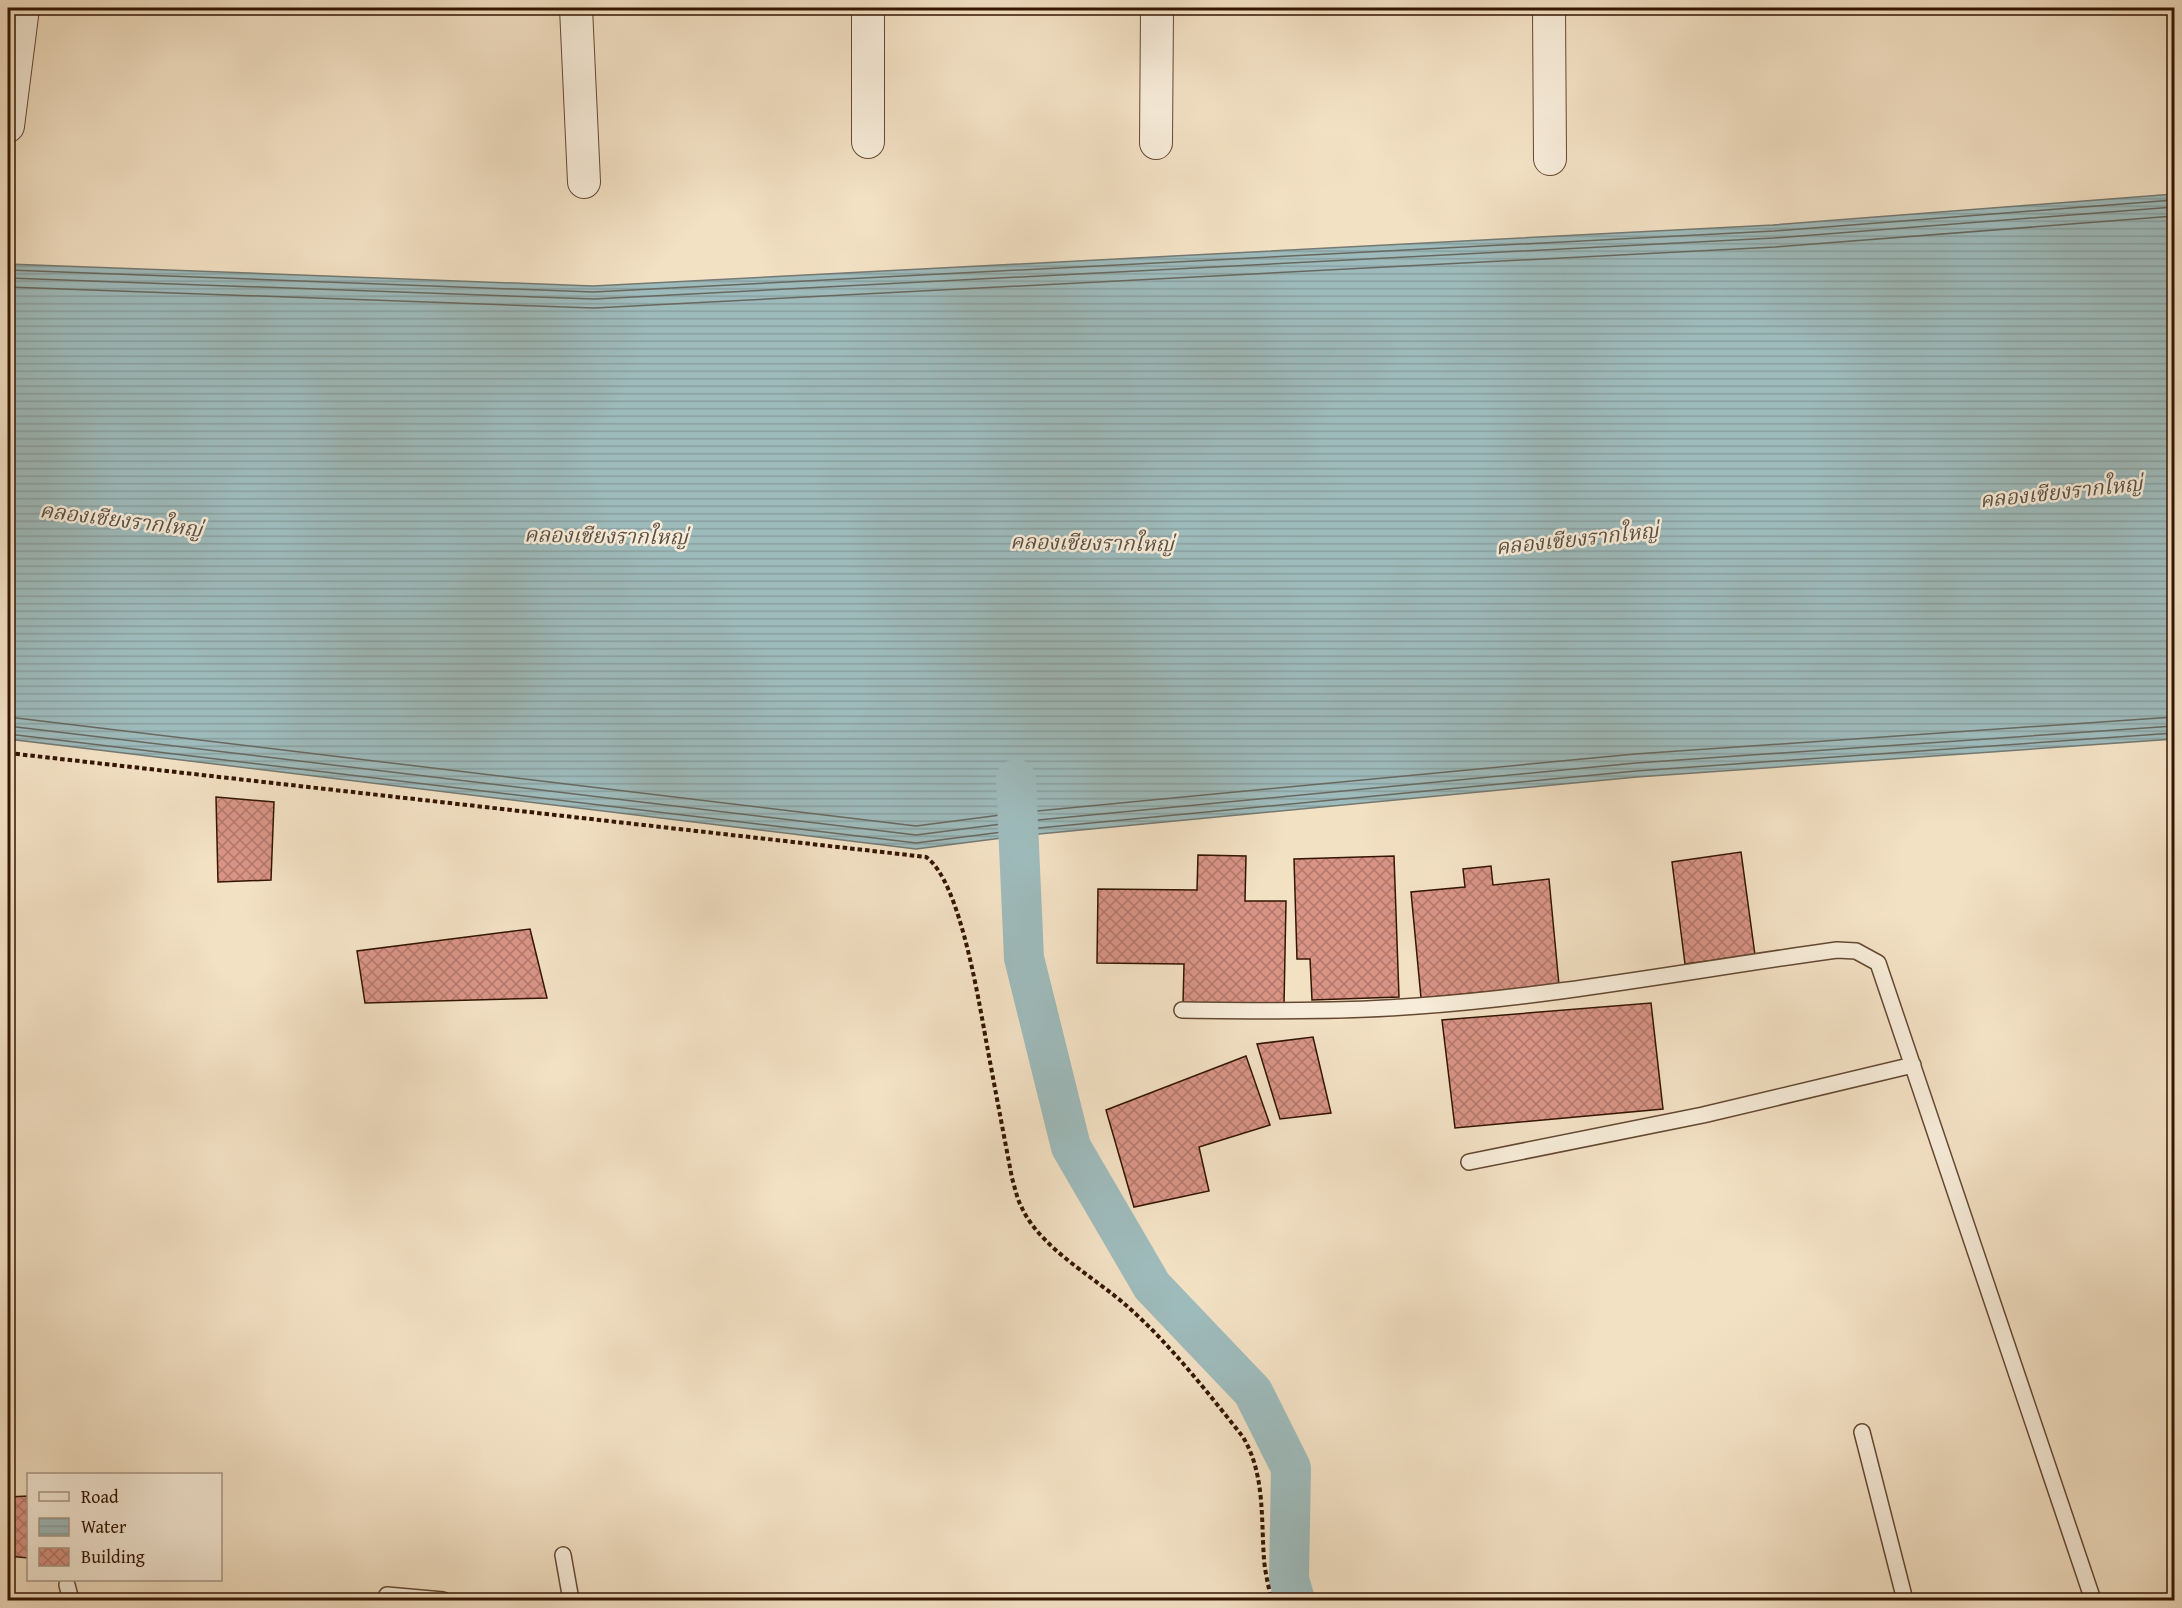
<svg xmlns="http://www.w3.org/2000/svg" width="2182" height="1608" font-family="'Gentium Book Plus','Noto Serif Thai',serif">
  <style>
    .water { fill: url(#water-rules); stroke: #747972; stroke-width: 1.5 }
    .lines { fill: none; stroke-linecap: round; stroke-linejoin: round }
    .shore { stroke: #69685f; stroke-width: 1.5 }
    .canal { stroke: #9ebbbc; stroke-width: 40 }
    .building { fill: url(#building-cross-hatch); stroke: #341502; stroke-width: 1.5 }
    .service-casing { stroke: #644832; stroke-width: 18 }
    .minor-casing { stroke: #644832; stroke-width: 34 }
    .path { stroke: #341502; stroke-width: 4; stroke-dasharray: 4.5 3; stroke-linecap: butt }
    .service { stroke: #f7ecd9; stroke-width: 15 }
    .minor { stroke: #f7ecd9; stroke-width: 32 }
    .labels { text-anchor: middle; stroke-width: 5; stroke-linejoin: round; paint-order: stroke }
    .water-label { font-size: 21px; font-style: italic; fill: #594f43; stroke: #f7ecd9 }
  </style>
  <defs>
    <pattern id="water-rules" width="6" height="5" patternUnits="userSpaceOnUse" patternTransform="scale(1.5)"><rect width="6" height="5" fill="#9ebbbc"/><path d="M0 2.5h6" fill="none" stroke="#89a0a0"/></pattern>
    <pattern id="building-cross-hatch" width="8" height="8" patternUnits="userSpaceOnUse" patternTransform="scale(1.5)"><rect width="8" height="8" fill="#d99486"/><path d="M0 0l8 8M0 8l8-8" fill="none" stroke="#b1786b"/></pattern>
  </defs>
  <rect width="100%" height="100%" fill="#f3e1c4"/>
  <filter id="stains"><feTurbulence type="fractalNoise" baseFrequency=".00333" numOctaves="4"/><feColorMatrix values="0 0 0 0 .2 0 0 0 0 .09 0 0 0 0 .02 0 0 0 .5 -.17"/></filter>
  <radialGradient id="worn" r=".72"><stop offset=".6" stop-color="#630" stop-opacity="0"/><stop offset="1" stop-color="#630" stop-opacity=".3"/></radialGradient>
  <path class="water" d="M2174 194V739L1637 777 1018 836 916 849 8 739V264L593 286 1773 225Z"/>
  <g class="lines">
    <path class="shore" d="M8 270 593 292 1774 231 2174 200
      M8 278 594 299 1774 238 2174 207
      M8 287 594 308 1775 247 2174 216
      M8 717 916 826 1016 813 1635 754 2174 717
      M8 726 916 835 1017 822 1636 763 2174 726
      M8 734 916 843 1018 830 1636 771 2174 733"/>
    <path class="canal" d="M1016 779 1024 958 1071 1147 1152 1286 1253 1392 1291 1468 1289 1579 1295 1600"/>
  </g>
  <path class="building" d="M216 797 274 802 271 880 218 882Z
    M1741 852 1755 955 1685 964 1672 862Z
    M1198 855 1246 856 1245 901H1286L1284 1005 1183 1004 1184 964 1097 963 1098 889 1197 890Z
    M1394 856 1399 997 1312 1000 1310 959H1297L1294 859Z
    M1491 866 1493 885 1549 879 1559 985 1421 998 1411 892 1465 887 1463 869Z
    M530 929 547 998 365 1003 357 951Z
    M1651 1003 1663 1109 1455 1128 1442 1020Z
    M1313 1037 1331 1113 1280 1119 1257 1044Z
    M1246 1056 1270 1125 1199 1147 1209 1191 1134 1207 1106 1110Z
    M28 1496V1558L8 1556V1497Z"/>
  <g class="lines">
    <g class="service-casing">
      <path id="service" d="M1182 1010C1261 1011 1339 1012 1418 1006 1559 996 1698 969 1837 950L1856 951 1878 963 2093 1600
        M1469 1162 1703 1115 1913 1065
        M1862 1432 1905 1600
        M563 1555 571 1600
        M67 1585 71 1600
        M387 1595 443 1600"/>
    </g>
    <g class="minor-casing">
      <path id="minor" d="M576 8 584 182
        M1549 8 1550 159
        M8 126 23 8
        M868 142V8
        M1156 143 1157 8"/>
    </g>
    <path class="path" d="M8 753 926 857C961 881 980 1009 988 1051 996 1094 1004 1136 1012 1178 1015 1188 1017 1199 1022 1208 1041 1249 1096 1278 1128 1307 1169 1343 1209 1394 1243 1437 1265 1474 1261 1518 1264 1559 1265 1573 1269 1587 1271 1600"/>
    <use href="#service" class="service"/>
    <use href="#minor" class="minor"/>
  </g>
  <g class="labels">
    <g class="water-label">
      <text transform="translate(2061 492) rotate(-6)" y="7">คลองเชียงรากใหญ่</text>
      <text transform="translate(121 520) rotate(7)" y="7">คลองเชียงรากใหญ่</text>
      <text transform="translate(606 536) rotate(1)" y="7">คลองเชียงรากใหญ่</text>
      <text transform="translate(1577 539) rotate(-6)" y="7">คลองเชียงรากใหญ่</text>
      <text transform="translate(1092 543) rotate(1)" y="7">คลองเชียงรากใหญ่</text>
    </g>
  </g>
  <rect width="2182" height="1608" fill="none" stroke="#f3e1c4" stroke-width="30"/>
  <rect x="9" y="9" width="2164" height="1590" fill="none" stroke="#341502" stroke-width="3"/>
  <rect x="15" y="15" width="2152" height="1578" fill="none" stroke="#341502" stroke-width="1.5"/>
  <rect x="27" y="1473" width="195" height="108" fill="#f7ecd9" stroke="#a99683" stroke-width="1.5"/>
  <rect x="39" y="1492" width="30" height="9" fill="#f7ecd9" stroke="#a99683" stroke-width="1.5"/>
  <text x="81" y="1503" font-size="18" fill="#341502">Road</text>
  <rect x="39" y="1518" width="30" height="18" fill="url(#water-rules)" stroke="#a99683" stroke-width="1.5"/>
  <text x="81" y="1533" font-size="18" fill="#341502">Water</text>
  <rect x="39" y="1548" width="30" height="18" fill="url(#building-cross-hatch)" stroke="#a99683" stroke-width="1.5"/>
  <text x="81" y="1563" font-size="18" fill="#341502">Building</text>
  <rect width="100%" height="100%" filter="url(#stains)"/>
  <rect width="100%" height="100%" fill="url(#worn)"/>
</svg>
